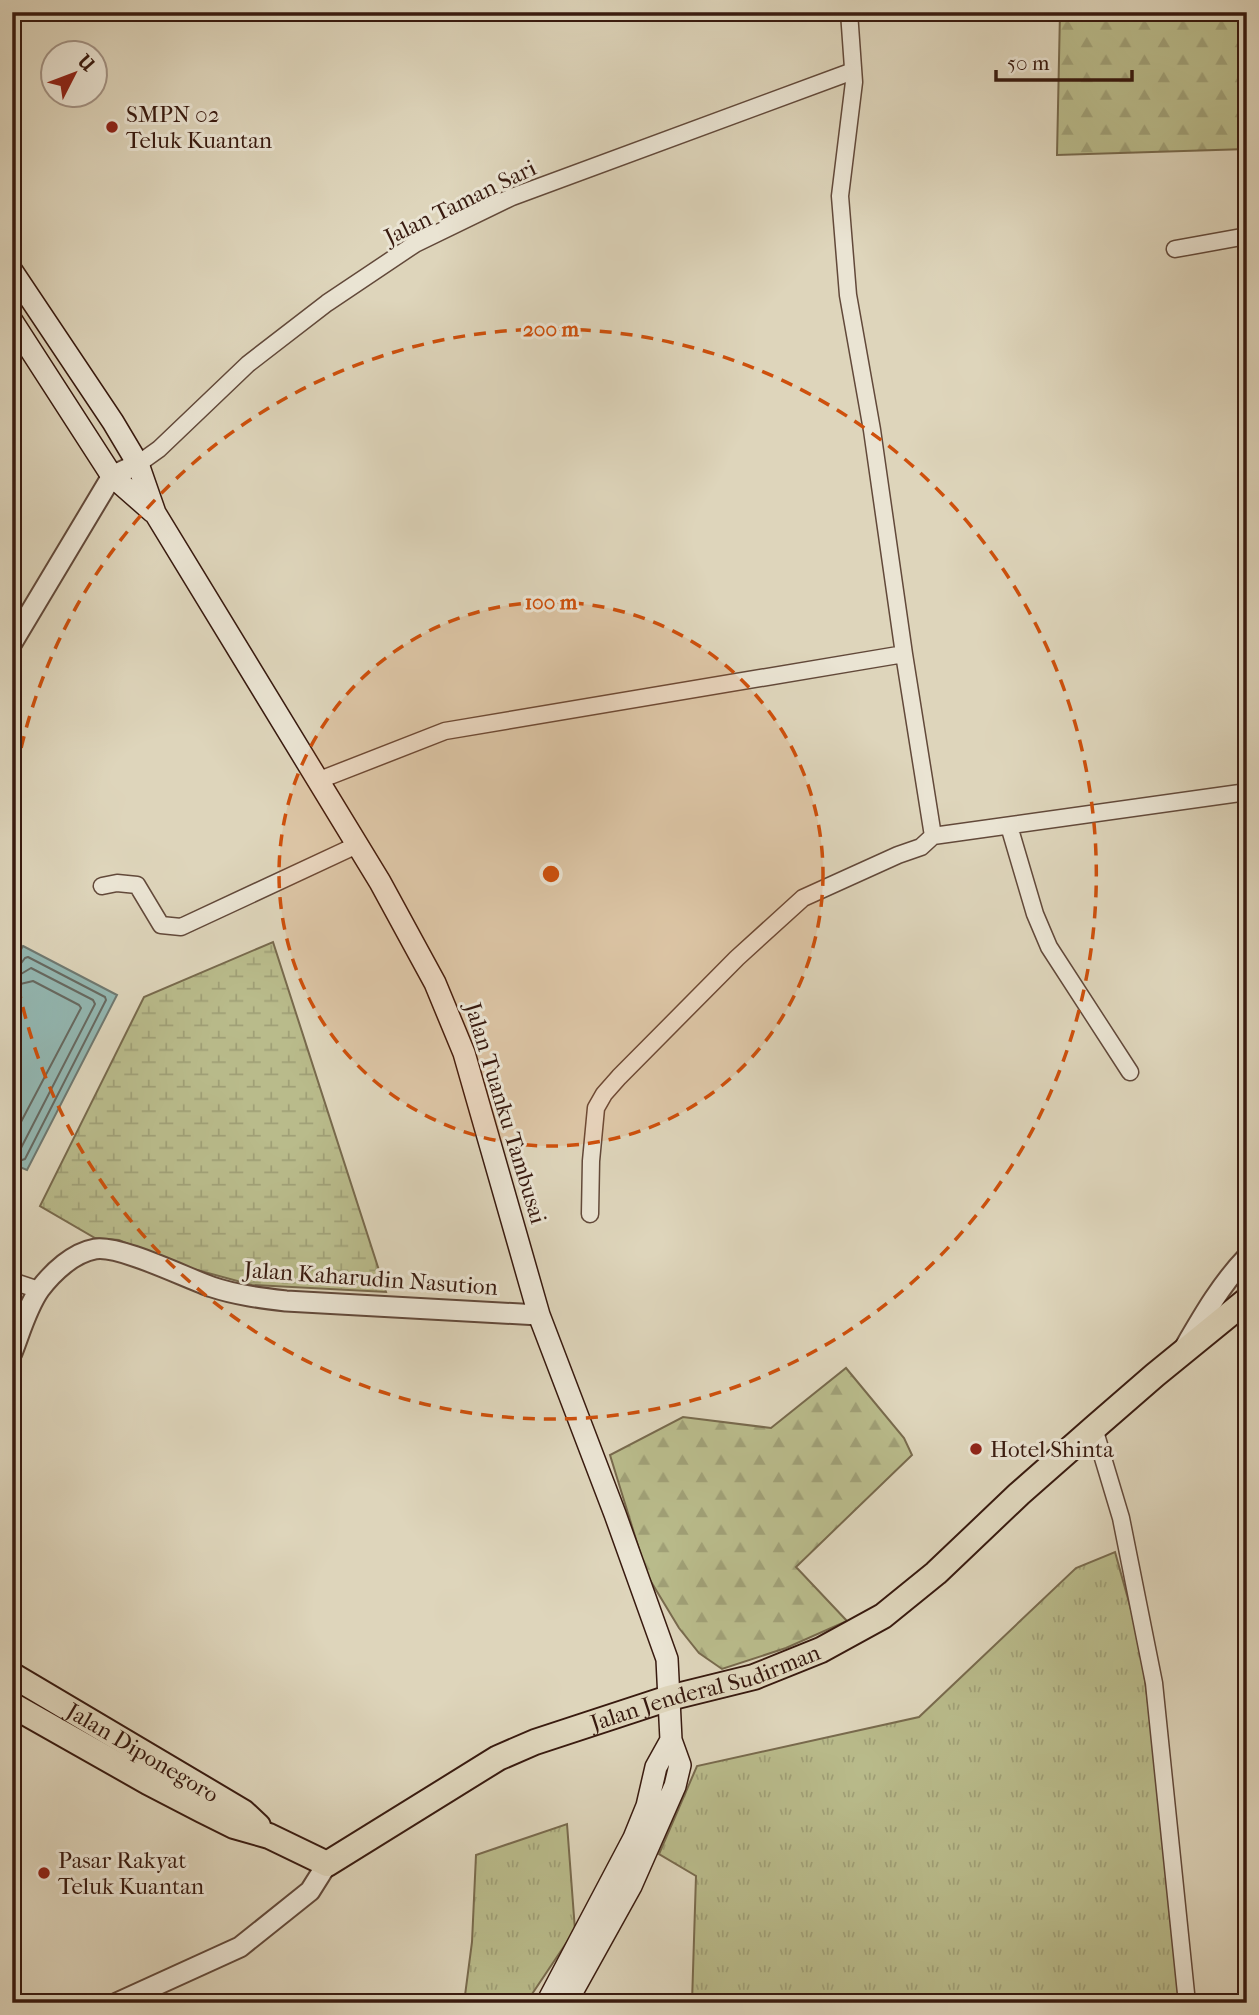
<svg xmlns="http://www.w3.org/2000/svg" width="1259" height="2015" font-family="'IM FELL French Canon',serif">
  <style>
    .grass { fill: url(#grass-tufts); stroke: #786a4d; stroke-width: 2 }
    .forest { fill: url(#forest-firs); stroke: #786a4d; stroke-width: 2 }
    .wetland { fill: url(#wetland-marsh); stroke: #786a4d; stroke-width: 2 }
    .water { fill: #93b8b3; stroke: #6f7971; stroke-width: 2 }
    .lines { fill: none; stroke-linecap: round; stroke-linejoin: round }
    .shore { stroke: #666961; stroke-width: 2 }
    .minor-casing { stroke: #62493a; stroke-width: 19 }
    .tertiary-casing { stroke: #62493a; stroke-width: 23 }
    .secondary-casing { stroke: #381a0f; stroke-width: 24 }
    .primary-casing { stroke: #381a0f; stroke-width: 28 }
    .minor { stroke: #eae4d3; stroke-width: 16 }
    .tertiary { stroke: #eae4d3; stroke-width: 19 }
    .secondary { stroke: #eae4d3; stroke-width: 21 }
    .primary { stroke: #ded5bb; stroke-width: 24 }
    .ring { fill: none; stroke: #ce500c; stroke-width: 3.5; stroke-dasharray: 12 9 }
    .poi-dot { fill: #8f2418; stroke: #eae4d3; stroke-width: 2.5 }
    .labels { text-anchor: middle; stroke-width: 6; stroke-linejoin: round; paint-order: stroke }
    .poi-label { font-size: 23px; fill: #381a0f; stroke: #eae4d3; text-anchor: start }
    .street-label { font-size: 23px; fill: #381a0f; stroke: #eae4d3 }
    .centre { fill: #ce500c; stroke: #eae4d3; stroke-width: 3.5 }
    .ring-label { font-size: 21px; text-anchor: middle; font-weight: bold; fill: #ce500c; stroke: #eae4d3; stroke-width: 6; stroke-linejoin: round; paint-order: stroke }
  </style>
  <defs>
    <pattern id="grass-tufts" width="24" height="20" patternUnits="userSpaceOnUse" patternTransform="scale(1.75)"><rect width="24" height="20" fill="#b9bb8b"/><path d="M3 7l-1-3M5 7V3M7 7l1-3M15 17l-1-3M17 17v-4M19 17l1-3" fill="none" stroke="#a0a077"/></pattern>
    <pattern id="forest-firs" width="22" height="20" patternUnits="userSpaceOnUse" patternTransform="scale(1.75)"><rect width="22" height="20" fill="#b9bb8b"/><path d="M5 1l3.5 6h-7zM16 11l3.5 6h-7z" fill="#a0a077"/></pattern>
    <pattern id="wetland-marsh" width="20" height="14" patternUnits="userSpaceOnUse" patternTransform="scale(1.75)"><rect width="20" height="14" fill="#b9bb8b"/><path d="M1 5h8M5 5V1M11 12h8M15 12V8" fill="none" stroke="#a0a077"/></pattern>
  </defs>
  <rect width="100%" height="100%" fill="#ded5bb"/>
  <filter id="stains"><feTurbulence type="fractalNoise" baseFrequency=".00286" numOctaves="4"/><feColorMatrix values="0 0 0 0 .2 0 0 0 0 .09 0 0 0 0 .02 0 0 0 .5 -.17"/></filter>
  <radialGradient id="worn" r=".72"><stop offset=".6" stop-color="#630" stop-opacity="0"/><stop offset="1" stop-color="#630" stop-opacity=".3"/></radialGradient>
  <path class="grass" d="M1115 1552 1140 1642 1150 1718 1181 2003H1000V1998L942 1999V2003H692L696 1876 659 1854 697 1766 919 1717 1076 1568Z
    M567 1824 575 1930 526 2003H464L472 1942 476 1855Z"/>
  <path class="forest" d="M1060 12H1247V149L1057 155Z
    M846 1368 904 1438 912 1455 796 1567 847 1621 786 1648 722 1669 699 1653 679 1628 647 1575 610 1455 683 1417 771 1428Z"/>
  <path class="wetland" d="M273 942 386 1292 252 1285 175 1264 119 1240 95 1238 40 1206 144 997Z"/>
  <path class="water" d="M23 946 117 995 27 1170 12 1164V965Z"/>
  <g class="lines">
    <path class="shore" d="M12 967 19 966 25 958 28 957 105 997 106 1000 25 1159 22 1160 12 1158
      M12 976 21 974 31 968 93 1000 95 1004 21 1148 12 1149
      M12 986 33 981 79 1005 81 1008 12 1139"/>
    <g class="minor-casing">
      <path id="minor" d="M1175 249 1247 236
        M138 464 159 449 248 364 327 303 415 244 512 197 853 71
        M317 781 445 731 904 654
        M1009 826 1035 914 1049 947 1130 1072
        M933 836 1247 792
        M102 886 117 883 137 885 161 925 181 927 357 845
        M590 1214 591 1161 596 1108 604 1094 619 1077 737 958 803 898 898 855 921 847 933 836 904 654 872 430 848 295 840 196 854 82 849 12
        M12 1281 39 1290
        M1094 1428 1121 1518 1154 1683 1187 2003"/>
    </g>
    <g class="tertiary-casing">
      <path id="tertiary" d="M12 643 112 476 138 464
        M1186 1345C1204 1314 1222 1283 1247 1257
        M12 1353C20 1333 27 1307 40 1289 53 1272 73 1253 95 1249 120 1245 186 1278 212 1287 236 1295 261 1298 286 1301L539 1315
        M117 2003 240 1947 310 1891 327 1864"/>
    </g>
    <g class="secondary-casing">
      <path id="secondary" d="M12 271 113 422 138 464 155 513 380 882 435 983 464 1053 539 1315 615 1514 667 1659 671 1740 680 1765 675 1786 631 1886 566 2003
        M12 321 112 476 153 512
        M547 2003 634 1838 647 1806 656 1767 671 1740"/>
    </g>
    <g class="primary-casing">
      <g id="primary">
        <path id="s1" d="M12 1675 243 1812 258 1826"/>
        <path id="s2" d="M12 1705 148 1782 202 1810 234 1826 269 1836 327 1864 498 1758 535 1742 669 1698 754 1677 821 1650 883 1616 936 1573 1019 1494 1094 1428 1155 1375 1247 1300"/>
      </g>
    </g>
    <use href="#minor" class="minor"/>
    <use href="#tertiary" class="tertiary"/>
    <use href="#secondary" class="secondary"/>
    <use href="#primary" class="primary"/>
  </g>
  <circle cx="551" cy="874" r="272" fill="#ce500c" fill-opacity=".12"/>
  <g class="ring">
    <circle cx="551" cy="874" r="272"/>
    <path d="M13 789A545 545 0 1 1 13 959"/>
  </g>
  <g class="poi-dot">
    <circle cx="112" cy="127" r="7"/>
    <circle cx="976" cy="1449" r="7"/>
    <circle cx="44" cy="1873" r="7"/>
  </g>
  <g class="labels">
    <g class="poi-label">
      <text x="126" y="122">SMPN 02<tspan x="126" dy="26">Teluk Kuantan</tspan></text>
      <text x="990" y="1457">Hotel Shinta</text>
      <text x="58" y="1868">Pasar Rakyat<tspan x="58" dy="26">Teluk Kuantan</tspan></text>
    </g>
    <g class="street-label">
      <text transform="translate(460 202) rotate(-26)" y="8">Jalan Taman Sari</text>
      <text transform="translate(506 1113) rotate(73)" y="8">Jalan Tuanku Tambusai</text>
      <text transform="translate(371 1278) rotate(4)" y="8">Jalan Kaharudin Nasution</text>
      <text dy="8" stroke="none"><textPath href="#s2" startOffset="774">Jalan Jenderal Sudirman</textPath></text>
      <text dy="8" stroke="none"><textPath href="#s1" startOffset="152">Jalan Diponegoro</textPath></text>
    </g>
  </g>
  <circle cx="551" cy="874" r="10" class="centre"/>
  <g class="ring-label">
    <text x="551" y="336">200 m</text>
    <text x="551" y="609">100 m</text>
  </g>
  <rect width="1259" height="2015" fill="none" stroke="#ded5bb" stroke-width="42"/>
  <rect x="14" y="14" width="1231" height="1987" fill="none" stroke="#381a0f" stroke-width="3.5"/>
  <rect x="21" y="21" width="1217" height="1973" fill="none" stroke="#381a0f" stroke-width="2"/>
  <g transform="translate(74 74) rotate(48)"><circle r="33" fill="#eae4d3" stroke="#a39385" stroke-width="2"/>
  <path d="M0-5L12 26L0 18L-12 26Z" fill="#8f2418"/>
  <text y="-10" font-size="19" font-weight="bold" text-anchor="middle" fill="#381a0f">U</text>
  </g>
  <path d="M996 70v10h136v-10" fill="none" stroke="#381a0f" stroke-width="3.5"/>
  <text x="1007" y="70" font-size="21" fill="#381a0f" stroke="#eae4d3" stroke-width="5" paint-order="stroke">50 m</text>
  <rect width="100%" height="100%" filter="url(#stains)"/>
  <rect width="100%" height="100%" fill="url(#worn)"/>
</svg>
